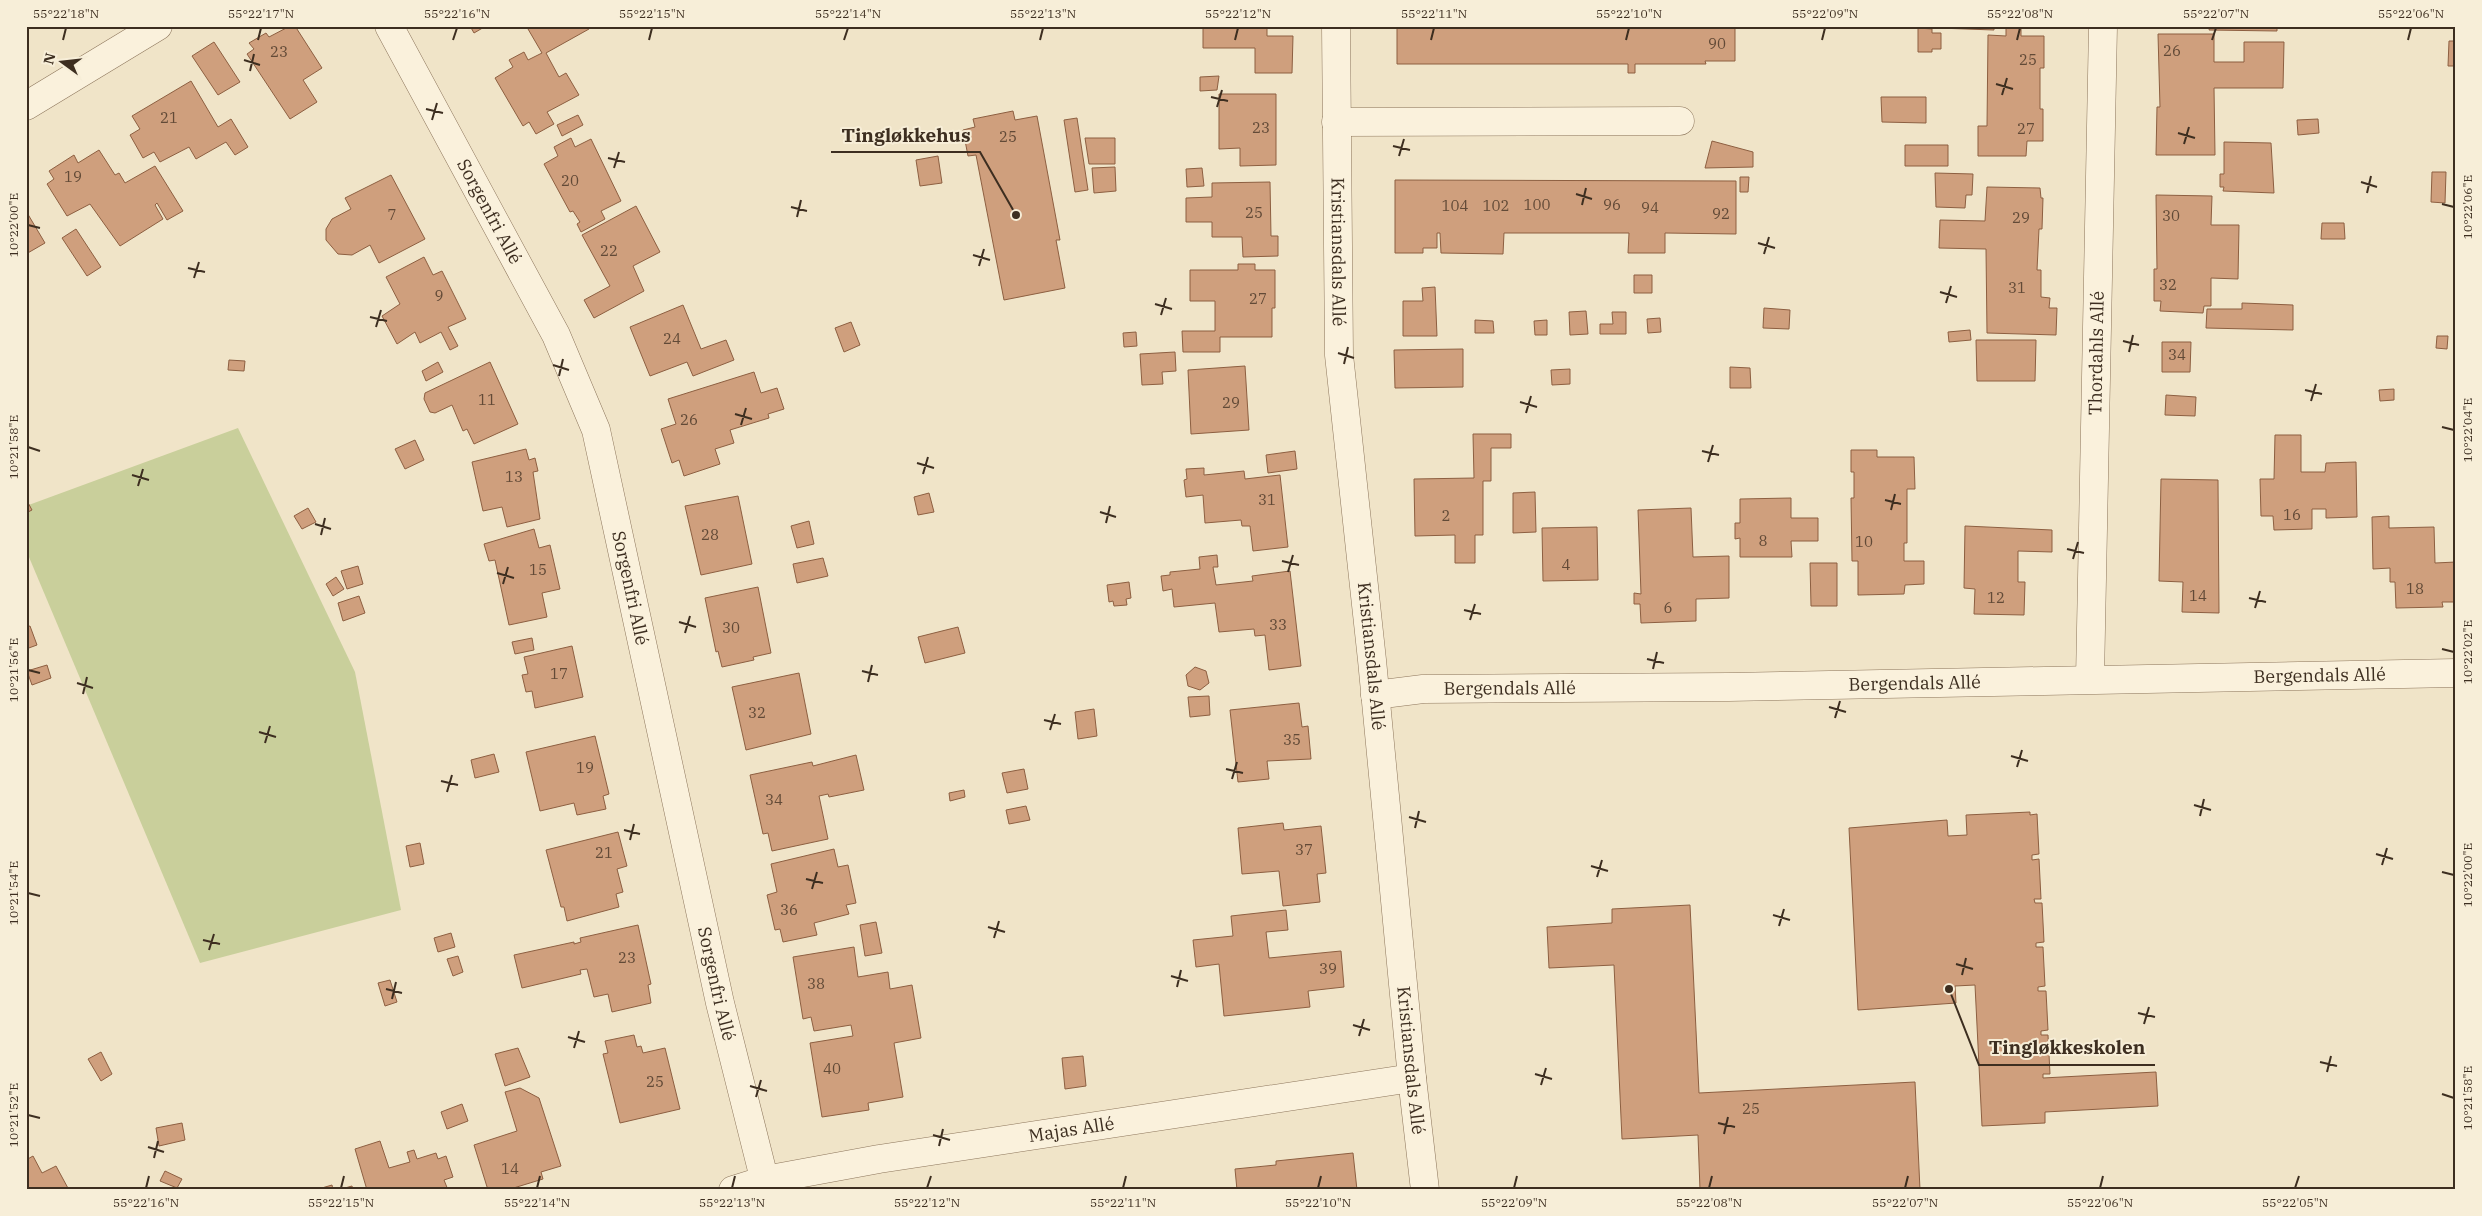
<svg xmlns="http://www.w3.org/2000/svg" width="2482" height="1216" font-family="'IBM Plex Serif',serif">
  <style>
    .green { fill: #c9cf9b }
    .building { fill: #cf9f7d; stroke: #8d5f41 }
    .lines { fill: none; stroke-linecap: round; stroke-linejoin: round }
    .street-casing { stroke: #8d765c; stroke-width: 29 }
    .street { stroke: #faf1dc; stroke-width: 28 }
    .ticks { fill: none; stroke: #3d2e20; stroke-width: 2 }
    .labels { text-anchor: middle; stroke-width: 4; stroke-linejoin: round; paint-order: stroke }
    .number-label { font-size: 15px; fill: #624a37 }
    .street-label { font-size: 18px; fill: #3d2e20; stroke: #f7eed8 }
    .leader { fill: none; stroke: #3d2e20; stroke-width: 2 }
    .callout-dot { fill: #3d2e20; stroke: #f7eed8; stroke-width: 2 }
    .callout-label { font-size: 19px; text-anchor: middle; font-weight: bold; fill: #3d2e20; stroke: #f7eed8; stroke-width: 4; stroke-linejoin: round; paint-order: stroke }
    .neatline { fill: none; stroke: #3d2e20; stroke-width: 2 }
    .ticks-label { font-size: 12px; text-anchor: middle; fill: #3d2e20 }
  </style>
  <rect width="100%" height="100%" fill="#f0e4c8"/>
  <path class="green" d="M238 428 355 672 401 910 200 963 26 550V506Z"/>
  <path class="building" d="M290 26H295L322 68 303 80 317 102 290 119 247 54 254 49 249 43 266 33 269 37Z
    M470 26H486L474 33Z
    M533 26H588L589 29 546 53 559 77 566 73 579 95 547 112 554 124 536 134 529 122 523 126 495 78 513 67 509 60 524 52 528 60 542 53 528 29Z
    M1203 26H1267V36H1293L1292 73H1255V48H1203Z
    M1397 26H1735V61H1705L1706 64H1635V73H1628V64H1397Z
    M1938 26H1994V30L1938 28Z
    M2210 26H2277V31L2209 30Z
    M1918 28 1932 29V33H1941V49H1932V52H1918Z
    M2006 28H2021V36H2044V68H2040V109H2043V141H2027L2026 156H1978V126H1987L1988 35 2006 36Z
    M2158 34H2214V62H2244V42H2284L2283 88H2214L2215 155H2156L2157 107H2160Z
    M2449 41H2456V66H2448Z
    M214 42 240 82 218 95 192 56Z
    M1219 76 1217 90 1200 91V77Z
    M191 81 218 127 231 119 248 147 235 155 226 142 196 159 189 147 160 162 154 152 143 158 130 135 140 129 132 116Z
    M1219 94H1276V165L1240 166V148L1219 149Z
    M1881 97H1926V123L1882 122Z
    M1013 111 1015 120 1037 116 1060 240H1056L1065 288 1004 300 976 155 968 156 963 130 975 127 973 119Z
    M578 115 583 125 562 136 557 125Z
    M1077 118 1088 190 1075 192 1064 120Z
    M2318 119 2319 133 2298 135 2297 120Z
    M571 138 575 147 591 139 621 201 601 211 605 219 581 232 577 224 580 222 573 211 570 212 544 164 558 156 554 147Z
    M1085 138H1115V164H1089Z
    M1712 141 1753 152V167L1705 168Z
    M2224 142 2271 143 2274 193 2223 191 2224 187H2220V174H2224Z
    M1905 145H1948V166H1905Z
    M99 150 115 175 119 173 125 183 155 166 183 211 167 220 157 203 155 205 163 219 120 246 90 204 67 216 47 184 54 179 49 171 74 155 78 163Z
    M938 156 942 183 920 186 916 160Z
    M1115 167 1116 191 1094 193 1092 168Z
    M1202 168 1204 186 1187 187 1186 169Z
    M2432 172H2446L2445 203 2431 202Z
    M1935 173 1973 174 1972 195H1966L1965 208 1936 207Z
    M391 175 425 239 379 263 370 245 352 255 338 254 326 240V229L332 219 351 209 345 198Z
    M1740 177H1749L1748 192H1740Z
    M1395 180 1736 181V234L1665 233V253H1628L1629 233H1504L1503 254 1441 253 1440 233H1437V248H1423V253H1395Z
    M1270 182 1271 236H1278V256L1243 257 1242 237H1212V222H1186V198L1212 197V183Z
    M1987 187 2040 188 2041 198H2043L2042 229H2039L2037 270H2041V297L2050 298 2049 308H2057L2056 335 1987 333 1986 249 1939 248 1940 220 1985 221Z
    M2156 195 2212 196 2211 225H2239L2238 279 2211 278V306H2204L2203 313 2160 311 2161 301H2154V269H2157Z
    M636 206 660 252 633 266 644 291 594 318 584 300 610 286 582 235Z
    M26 211 45 243 26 254Z
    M2322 223H2344L2345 239H2321Z
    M76 229 101 267 87 276 62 238Z
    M424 257 433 275 442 271 466 319 448 327 458 346 450 350 441 332 420 343 415 332 397 344 382 316 400 304 386 277Z
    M1238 264H1255V270H1275V308H1272V337H1220V352H1183L1182 331H1215V301H1190V270H1238Z
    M1634 275H1652V293H1634Z
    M1435 287 1437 336H1403V301H1423L1422 288Z
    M2242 303 2293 305V330L2206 328 2207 309H2242Z
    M683 305 701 349 726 340 734 360 693 376 687 362 650 376 630 327Z
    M1764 308 1790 310 1789 329 1763 328Z
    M1586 311 1588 334 1570 335 1569 312Z
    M1612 312H1626V334H1600V324H1613Z
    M1660 318 1661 332 1648 333 1647 319Z
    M1475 320 1493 321 1494 333H1475Z
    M1547 320V335H1535L1534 321Z
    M851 322 860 345 844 352 835 328Z
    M1970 330 1971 340 1949 342 1948 332Z
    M1136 332 1137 346 1124 347 1123 333Z
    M2437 336H2448L2447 349 2436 348Z
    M1976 340H2036L2035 381H1977Z
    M2162 342H2191L2190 372H2162Z
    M1463 349V387L1395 388 1394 350Z
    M1175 352 1176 371 1162 372 1163 384 1142 385 1140 354Z
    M229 360 245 361 244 371 228 370Z
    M438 362 443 372 426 381 422 371Z
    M490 362 518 424 474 444 467 429 463 431 452 405 435 413 430 412 424 399 425 393Z
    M1245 366 1249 430 1191 434 1188 370Z
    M1730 367 1750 368 1751 388H1730Z
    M1570 369V384L1552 385 1551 370Z
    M754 372 761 393 777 388 784 409 768 414 769 418 730 430 734 443 715 449 720 464 684 476 679 460 672 463 661 429 676 424 668 399Z
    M2394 389V400L2380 401 2379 390Z
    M2166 395 2196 397 2195 416 2165 415Z
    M1473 434H1511V448H1491V481H1483V535H1475V563H1455V535L1415 536 1414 479 1474 478Z
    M2275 435H2301V472H2325L2326 463 2356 462 2357 517 2326 518V509H2312V529L2274 530 2273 516H2261L2260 479H2274Z
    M415 440 424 460 405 469 395 449Z
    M526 449 529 460 535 458 538 471 533 472 540 519 507 527 502 507 483 511 472 462Z
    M1851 450H1877V457H1914L1915 489H1907V543H1904V561H1924V584L1905 585 1904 594 1858 595V561H1852L1851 498H1854V472H1851Z
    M1295 451 1297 469 1268 473 1266 455Z
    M1204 468V475L1244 471 1245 479 1280 475 1288 547 1253 551 1250 526H1242L1241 520 1205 523 1203 495 1186 497 1184 480 1187 479 1186 469Z
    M2161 479 2218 480 2219 613 2182 612 2183 582 2159 581Z
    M1535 492 1536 532 1513 533V493Z
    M929 493 934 512 918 515 914 497Z
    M738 496 752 564 701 575 685 506Z
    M1791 498V518H1818V541H1791L1792 557H1740V538L1735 539V523H1740V499Z
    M26 499 32 510 26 513Z
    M308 508 316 522 302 529 294 516Z
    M1691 508 1693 557 1729 556V598L1696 599V621L1641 623 1640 604H1634V593L1641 594 1638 510Z
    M2389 516V528L2434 527 2435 563 2456 562V602H2442L2443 607 2396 608 2395 582H2390V568L2373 569 2372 517Z
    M809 521 814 544 797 548 791 526Z
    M1965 526 2052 530V552L2018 551V582H2025L2024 615 1974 614 1975 589 1964 588Z
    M1597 527 1598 580 1543 581 1542 528Z
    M534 529 539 548 550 545 560 589 542 593 547 617 509 625 495 560 489 561 484 544Z
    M1217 555 1218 567H1213L1216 585 1253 581 1252 576 1290 571 1301 666 1269 670 1265 635 1255 636 1254 629 1219 632 1215 603 1174 607 1172 589 1163 591 1161 576 1170 575V572L1200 569 1199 557Z
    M823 558 828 576 797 583 793 564Z
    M1810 563H1837V606H1811Z
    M358 566 363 584 347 589 341 571Z
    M336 577 344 589 333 596 326 584Z
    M1129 582 1131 598 1126 599 1127 605 1114 606 1113 601 1109 602 1107 585Z
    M758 587 771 653 753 657 754 660 722 667 718 651 716 652 705 598Z
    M359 596 365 613 343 621 338 603Z
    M30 626 37 645 26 649V627Z
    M958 627 965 653 925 663 918 637Z
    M532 638 534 650 515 654 512 642Z
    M572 646 583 697 535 708 532 691 526 692 522 675 528 674 524 657Z
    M47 665 51 678 32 685 27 671Z
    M1195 667 1206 671 1209 683 1200 690 1188 686 1186 675Z
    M799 673 811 734 746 750 732 687Z
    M1209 696 1210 715 1190 717 1188 697Z
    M1299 703 1302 727 1308 726 1311 759 1267 761 1269 779 1238 782 1230 710Z
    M1094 709 1097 736 1078 739 1075 712Z
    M595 736 609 794 603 796 606 809 577 815 574 803 540 811 526 752Z
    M494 754 499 772 475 778 471 760Z
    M856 755 864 790 829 797 828 794 819 796 828 839 772 851 768 833 763 834 750 775 812 762 813 766Z
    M1024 769 1028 789 1007 793 1002 773Z
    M964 790 965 797 950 801 949 793Z
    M1026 806 1030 820 1009 824 1006 810Z
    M2030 812V815L2037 814 2039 854 2032 855V860L2039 859 2041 899H2034L2035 903H2042L2044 942 2036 943V947H2043L2045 986 2038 987V991H2046L2048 1030 2041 1031V1035H2048L2050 1074H2043V1078L2156 1072 2158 1106 2045 1112V1123L1982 1126 1975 985 1955 986 1956 1003 1858 1010 1849 828 1947 820 1948 836 1967 835 1966 815Z
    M1283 823 1284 830 1321 826 1326 873 1317 874 1320 902 1283 906 1279 871 1242 874 1238 828Z
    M618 832 627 866 617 869 623 892 616 894 619 907 567 921 564 907H561L546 850Z
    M420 843 424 864 410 867 406 846Z
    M834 849 838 867 848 865 856 903 846 905 849 914 814 923 817 935 783 942 780 929 775 930 767 895 777 892 771 864Z
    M1690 905 1699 1093 1915 1082 1920 1190H1700L1698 1135 1622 1139 1614 965 1549 968 1547 927 1612 923V909Z
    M1286 910 1288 930 1266 932 1269 958 1341 951 1344 987 1308 991 1310 1007 1224 1016 1219 964 1196 967 1193 940 1233 936 1231 916Z
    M876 922 882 953 865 956 860 925Z
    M638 925 651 984 648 985 651 1003 612 1012 608 994 594 997 587 969 580 970 581 974 522 988 514 955 574 942V944L581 942 580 938Z
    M451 933 455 947 438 952 434 938Z
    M854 947 858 977 888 972 890 989 912 985 921 1038 894 1043 903 1097 868 1103 869 1110 822 1117 810 1043 853 1036 851 1025 814 1031 811 1017 803 1019 793 957Z
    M458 956 463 972 453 976 447 959Z
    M390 980 397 1002 385 1006 378 983Z
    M634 1035 637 1047 641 1046 643 1053 665 1048 680 1109 620 1123 603 1054 608 1053 605 1041Z
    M518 1048 530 1077 505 1086 495 1054Z
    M101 1052 112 1074 101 1081 88 1059Z
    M1083 1056 1086 1086 1065 1089 1062 1058Z
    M520 1088 539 1098 561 1166 541 1172 543 1179 507 1190H488L474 1145 517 1131 505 1092Z
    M462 1104 468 1121 447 1129 441 1112Z
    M182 1123 185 1140 159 1146 156 1128Z
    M380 1141 389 1168 410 1162 407 1152 414 1150 417 1159 436 1153 438 1159 446 1156 453 1177 444 1180 448 1190H367L355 1149Z
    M1353 1153 1357 1190H1237L1235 1169 1276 1165V1161Z
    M33 1156 42 1173 56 1166 69 1190H26V1160Z
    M165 1171 182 1179 177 1188 160 1181Z
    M332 1185 333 1190H315Z
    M352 1186 353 1190H338Z"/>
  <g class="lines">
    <g class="street-casing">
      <g id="street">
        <path id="s1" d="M389 26 556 335 596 430 720 1003 767 1190"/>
        <path id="s2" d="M1336 26 1339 355 1372 660 1412 1078 1425 1190"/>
        <path d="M26 106 158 26"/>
        <path d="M1336 122 1680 121"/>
        <path id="s3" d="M2090 679 2103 26"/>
        <path id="s4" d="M1375 695 1423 689 1729 687 2456 673"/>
        <path id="s5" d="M733 1190 765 1180 879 1159 1412 1078"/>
      </g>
    </g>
    <use href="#street" class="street"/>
  </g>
  <path class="ticks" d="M63 40 66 28M258 40 261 28M453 40 457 28M649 40 652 28M844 40 848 28M1040 40 1043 28M1235 40 1238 28M1431 40 1434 28M1626 40 1629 28M1822 40 1825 28M2017 40 2020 28M2212 40 2216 28M2408 40 2411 28M244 60 260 65M250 71 254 54M1996 84 2013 89M2002 95 2007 78M1211 97 1228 101M1217 107 1222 90M426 109 443 113M432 120 437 103M2178 133 2195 138M2184 144 2189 127M1393 146 1410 150M1399 156 1404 139M608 158 625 162M614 168 619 152M2361 182 2377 187M2367 193 2371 176M1576 194 1592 199M2442 204 2454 207M1582 205 1586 188M791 207 807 211M797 217 801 200M28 225 40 228M1758 243 1775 248M1764 254 1769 237M973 255 990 260M979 266 984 249M188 268 205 272M194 278 199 262M1940 292 1957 297M1946 303 1951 286M1155 304 1172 309M1161 315 1166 298M370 317 387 321M376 327 381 310M2123 341 2139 345M2129 352 2133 335M1338 353 1354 358M1344 364 1348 347M553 365 569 370M559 376 563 359M2305 390 2322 394M2311 401 2316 384M1520 402 1537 407M1526 413 1531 396M735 414 752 419M741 425 746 408M2442 427 2454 430M28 447 40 451M1702 451 1719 455M1708 462 1713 445M917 463 934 468M923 474 928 457M132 475 149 480M138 486 143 469M1885 500 1901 504M1891 510 1895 494M1100 512 1116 517M1106 523 1110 506M315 524 331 529M321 535 325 518M2067 549 2084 553M2073 559 2078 542M1282 561 1299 565M1288 572 1293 555M497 573 514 578M503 584 508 567M2249 598 2266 602M2255 608 2260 591M1464 610 1481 614M1470 620 1475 604M679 622 696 627M685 633 690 616M2442 649 2454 652M1647 659 1664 663M1653 669 1657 652M28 670 40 673M862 671 878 675M868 682 872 665M77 683 93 688M83 694 87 677M1829 707 1846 712M1835 718 1840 701M1044 720 1061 724M1050 730 1055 714M259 732 276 737M265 743 270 726M2011 756 2028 761M2017 767 2022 750M1226 769 1243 773M1232 779 1237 762M441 781 458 785M447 792 452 775M2194 805 2211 810M2200 816 2204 799M1409 817 1426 822M1415 828 1419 811M624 830 640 834M630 840 634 824M2376 854 2393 859M2382 865 2387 848M1591 866 1608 871M2442 872 2454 875M1597 877 1602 860M806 879 823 883M812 889 817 872M28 893 40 896M1773 915 1790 920M1779 926 1784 909M988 927 1005 932M994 938 999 921M203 940 220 944M209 950 214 934M1956 964 1973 969M1962 975 1966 958M1171 976 1188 981M1177 987 1181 970M386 989 402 993M392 999 396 982M2138 1013 2155 1017M2144 1024 2149 1007M1353 1025 1370 1030M1359 1036 1364 1019M568 1037 585 1042M574 1048 579 1031M2320 1062 2337 1066M2327 1072 2331 1056M1535 1074 1552 1079M1541 1085 1546 1068M750 1086 767 1091M2442 1094 2454 1098M756 1097 761 1080M28 1115 40 1118M1718 1123 1735 1127M1724 1134 1728 1117M933 1135 950 1140M939 1146 943 1129M148 1147 164 1152M154 1158 158 1141M146 1188 149 1176M341 1188 344 1176M537 1188 540 1176M732 1188 735 1176M927 1188 931 1176M1123 1188 1126 1176M1318 1188 1321 1176M1514 1188 1517 1176M1709 1188 1712 1176M1905 1188 1908 1176M2100 1188 2103 1176M2295 1188 2299 1176"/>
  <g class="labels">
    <g class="number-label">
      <text x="1717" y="49">90</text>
      <text x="2172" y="56">26</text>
      <text x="279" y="57">23</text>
      <text x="2028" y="65">25</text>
      <text x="169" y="123">21</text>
      <text x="1261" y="133">23</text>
      <text x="2026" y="134">27</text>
      <text x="1008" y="142">25</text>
      <text x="73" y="182">19</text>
      <text x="570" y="186">20</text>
      <text x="1537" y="210">100</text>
      <text x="1612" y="210">96</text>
      <text x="1455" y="211">104</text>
      <text x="1496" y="211">102</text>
      <text x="1650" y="213">94</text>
      <text x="1254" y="218">25</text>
      <text x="1721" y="219">92</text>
      <text x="392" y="220">7</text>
      <text x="2171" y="221">30</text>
      <text x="2021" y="223">29</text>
      <text x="609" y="256">22</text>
      <text x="2168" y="290">32</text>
      <text x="2017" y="293">31</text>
      <text x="439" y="301">9</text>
      <text x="1258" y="304">27</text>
      <text x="672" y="344">24</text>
      <text x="2177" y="360">34</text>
      <text x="487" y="405">11</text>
      <text x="1231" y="408">29</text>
      <text x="689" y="425">26</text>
      <text x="514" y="482">13</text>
      <text x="1267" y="505">31</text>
      <text x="2292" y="520">16</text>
      <text x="1446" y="521">2</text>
      <text x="710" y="540">28</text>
      <text x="1763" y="546">8</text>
      <text x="1864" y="547">10</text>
      <text x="1566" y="570">4</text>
      <text x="538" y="575">15</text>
      <text x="2415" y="594">18</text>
      <text x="2198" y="601">14</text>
      <text x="1996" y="603">12</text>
      <text x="1668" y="613">6</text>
      <text x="1278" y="630">33</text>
      <text x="731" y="633">30</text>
      <text x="559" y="679">17</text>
      <text x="757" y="718">32</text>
      <text x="1292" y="745">35</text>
      <text x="585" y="773">19</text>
      <text x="774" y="805">34</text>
      <text x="1304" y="855">37</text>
      <text x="604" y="858">21</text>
      <text x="789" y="915">36</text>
      <text x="627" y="963">23</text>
      <text x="1328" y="974">39</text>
      <text x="816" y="989">38</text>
      <text x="832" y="1074">40</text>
      <text x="655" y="1087">25</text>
      <text x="1751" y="1114">25</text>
      <text x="510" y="1174">14</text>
    </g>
    <g class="street-label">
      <text dy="6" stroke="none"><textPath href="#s1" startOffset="211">Sorgenfri Allé</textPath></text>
      <text dy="6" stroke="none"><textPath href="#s2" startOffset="226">Kristiansdals Allé</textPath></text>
      <text dy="6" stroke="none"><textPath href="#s3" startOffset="326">Thordahls Allé</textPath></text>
      <text dy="6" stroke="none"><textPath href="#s1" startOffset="616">Sorgenfri Allé</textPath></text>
      <text dy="6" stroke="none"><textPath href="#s2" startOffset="632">Kristiansdals Allé</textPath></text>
      <text dy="6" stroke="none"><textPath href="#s4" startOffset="945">Bergendals Allé</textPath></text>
      <text dy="6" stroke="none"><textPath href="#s4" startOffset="540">Bergendals Allé</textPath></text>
      <text dy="6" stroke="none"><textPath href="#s4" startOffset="135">Bergendals Allé</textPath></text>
      <text dy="6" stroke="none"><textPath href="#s1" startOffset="1021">Sorgenfri Allé</textPath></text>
      <text dy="6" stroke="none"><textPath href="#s2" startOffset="1038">Kristiansdals Allé</textPath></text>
      <text dy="6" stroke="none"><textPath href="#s5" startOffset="344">Majas Allé</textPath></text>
    </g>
  </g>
  <path class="leader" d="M1016 215L980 152H831M1949 989L1979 1065H2155"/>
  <g class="callout-dot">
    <circle cx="1016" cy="215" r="5"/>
    <circle cx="1949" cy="989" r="5"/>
  </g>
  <g class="callout-label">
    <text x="906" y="142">Tingløkkehus</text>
    <text x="2067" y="1054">Tingløkkeskolen</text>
  </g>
  <rect width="2482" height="1216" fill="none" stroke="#f7eed8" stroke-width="55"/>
  <g transform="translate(62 62) rotate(285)" stroke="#f7eed8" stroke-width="4" paint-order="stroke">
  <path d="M0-4L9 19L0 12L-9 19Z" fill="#3d2e20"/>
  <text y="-8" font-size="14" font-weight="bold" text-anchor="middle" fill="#3d2e20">N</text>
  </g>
  <rect x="28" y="28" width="2426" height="1160" class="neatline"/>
  <g class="ticks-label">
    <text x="66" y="18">55°22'18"N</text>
    <text x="261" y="18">55°22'17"N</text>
    <text x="457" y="18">55°22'16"N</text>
    <text x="652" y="18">55°22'15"N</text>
    <text x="848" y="18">55°22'14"N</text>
    <text x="1043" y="18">55°22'13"N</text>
    <text x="1238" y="18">55°22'12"N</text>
    <text x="1434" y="18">55°22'11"N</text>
    <text x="1629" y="18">55°22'10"N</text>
    <text x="1825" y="18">55°22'09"N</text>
    <text x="2020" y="18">55°22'08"N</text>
    <text x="2216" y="18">55°22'07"N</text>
    <text x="2411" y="18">55°22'06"N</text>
    <text transform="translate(2468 207) rotate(-90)" y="4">10°22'06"E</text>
    <text transform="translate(14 225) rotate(-90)" y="4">10°22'00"E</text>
    <text transform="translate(2468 430) rotate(-90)" y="4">10°22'04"E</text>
    <text transform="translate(14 447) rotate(-90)" y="4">10°21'58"E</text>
    <text transform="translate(2468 652) rotate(-90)" y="4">10°22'02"E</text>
    <text transform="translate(14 670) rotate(-90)" y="4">10°21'56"E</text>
    <text transform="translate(2468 875) rotate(-90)" y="4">10°22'00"E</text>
    <text transform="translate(14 893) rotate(-90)" y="4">10°21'54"E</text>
    <text transform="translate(2468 1098) rotate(-90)" y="4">10°21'58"E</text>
    <text transform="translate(14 1115) rotate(-90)" y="4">10°21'52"E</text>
    <text x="146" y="1207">55°22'16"N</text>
    <text x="341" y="1207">55°22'15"N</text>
    <text x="537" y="1207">55°22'14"N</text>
    <text x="732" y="1207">55°22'13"N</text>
    <text x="927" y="1207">55°22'12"N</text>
    <text x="1123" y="1207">55°22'11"N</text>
    <text x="1318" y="1207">55°22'10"N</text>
    <text x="1514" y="1207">55°22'09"N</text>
    <text x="1709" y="1207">55°22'08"N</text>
    <text x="1905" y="1207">55°22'07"N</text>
    <text x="2100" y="1207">55°22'06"N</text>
    <text x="2295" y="1207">55°22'05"N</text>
  </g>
</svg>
